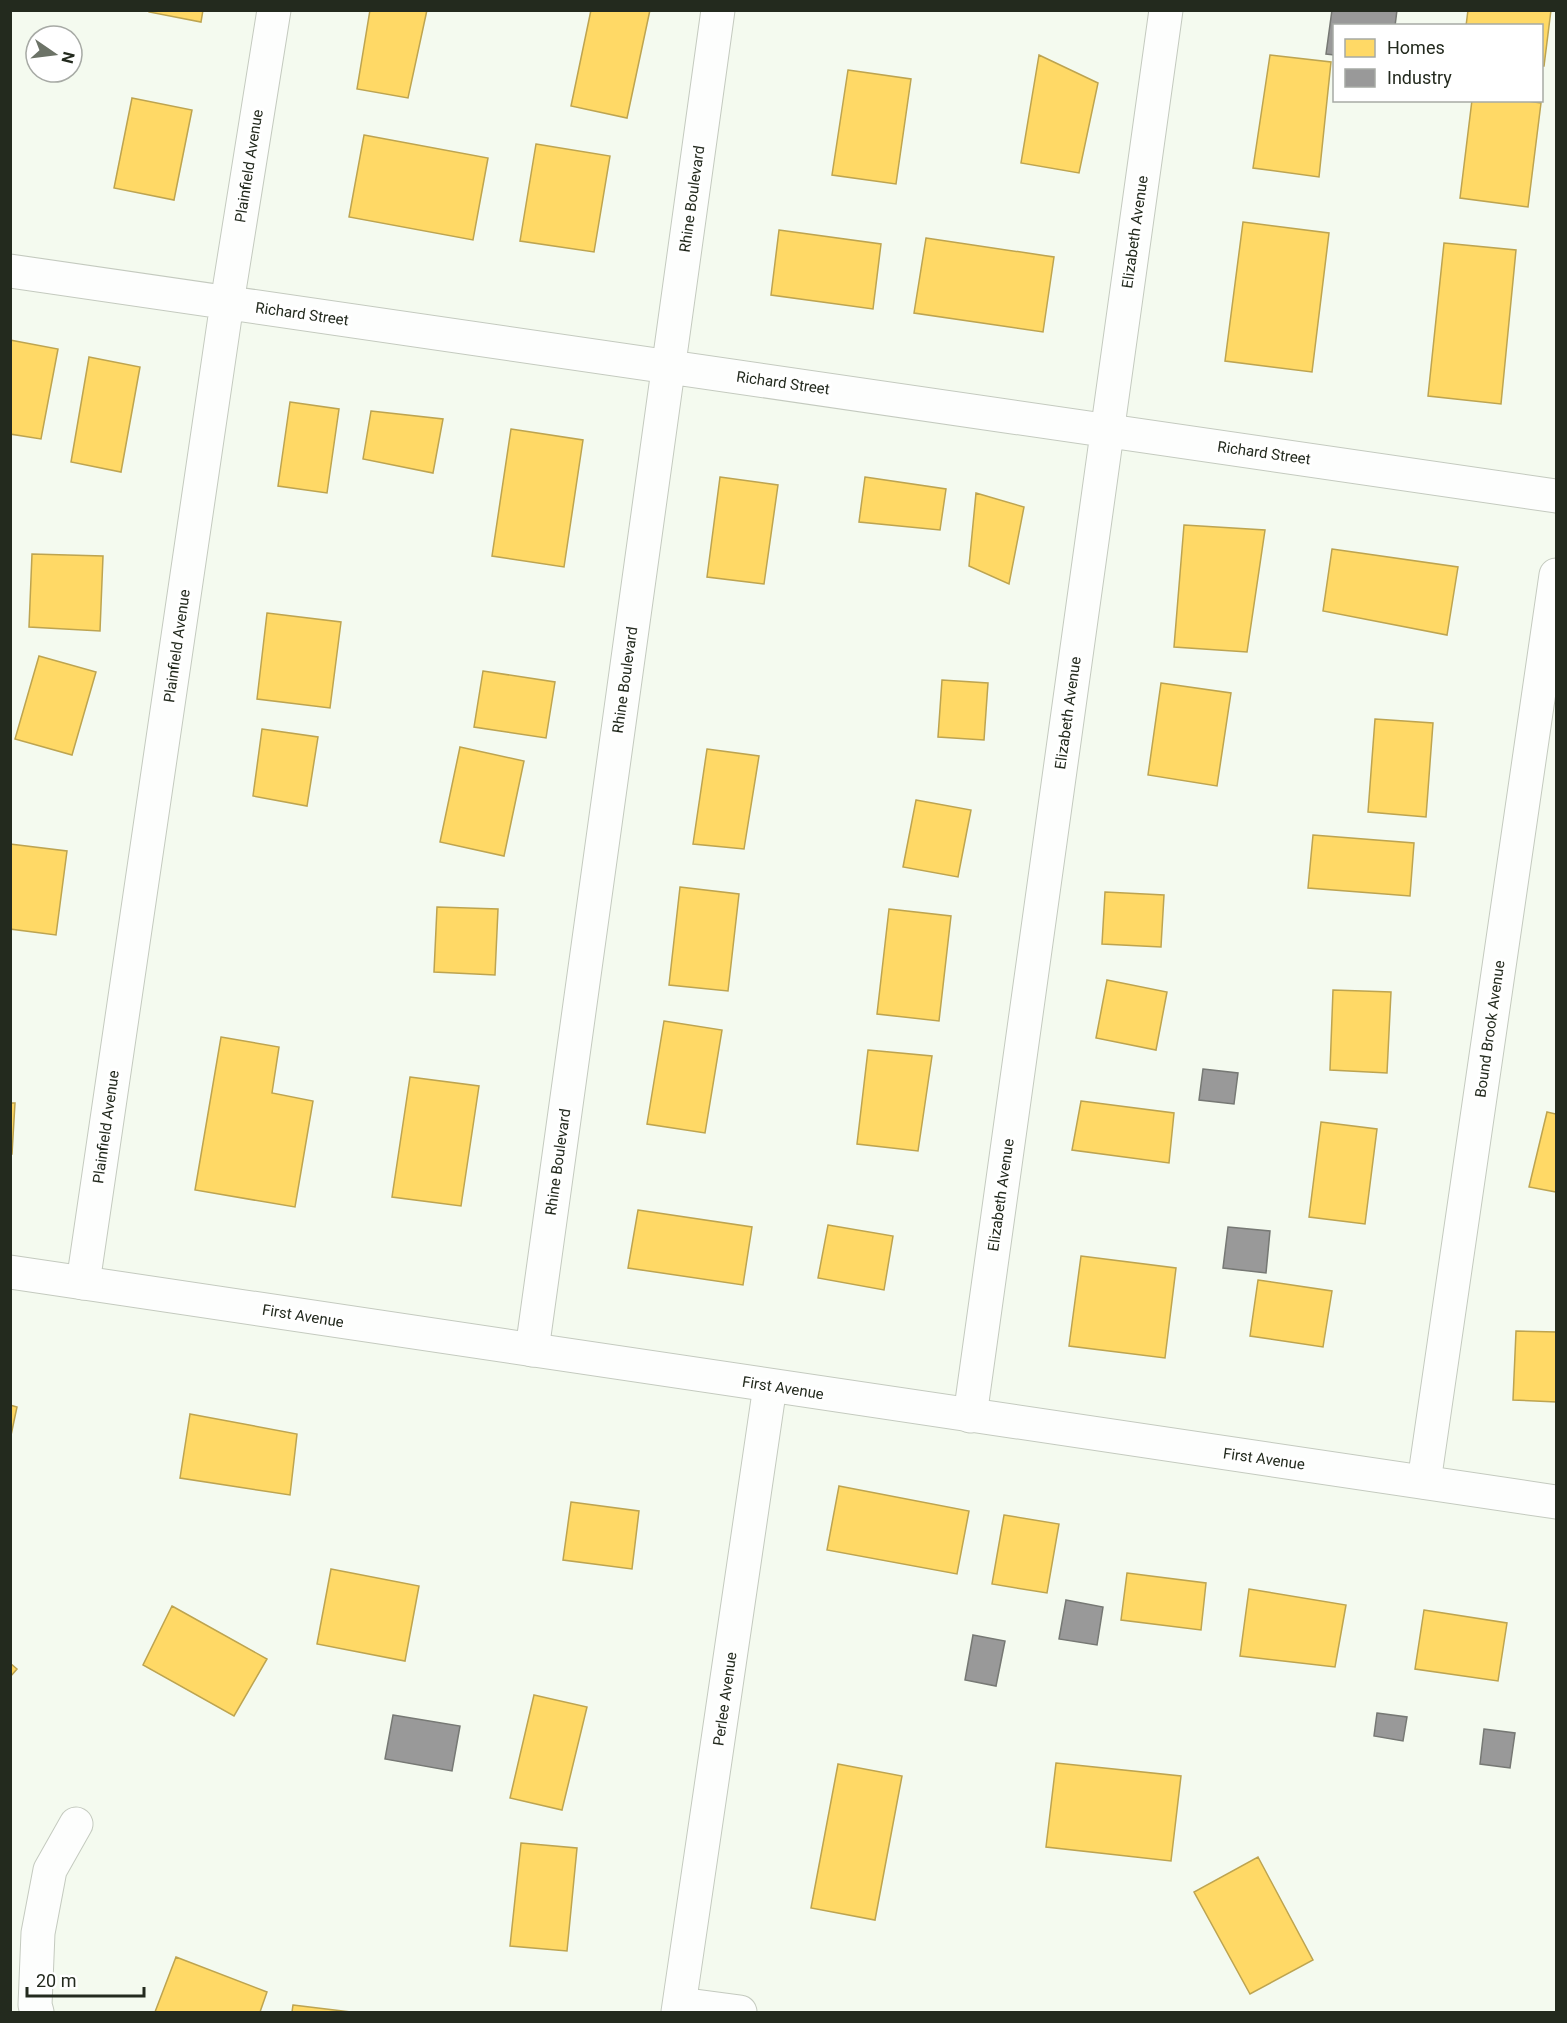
<svg xmlns="http://www.w3.org/2000/svg" width="1567" height="2023" font-family="Roboto,sans-serif">
  <style>
    .homes { fill: #ffd966; stroke: #bda450; stroke-width: 1.5 }
    .industry { fill: #999; stroke: #767874; stroke-width: 1.5 }
    .lines { fill: none; stroke-linecap: round; stroke-linejoin: round }
    .minor-casing { stroke: #c4cabf; stroke-width: 35 }
    .tertiary-casing { stroke: #c4cabf; stroke-width: 35 }
    .minor { stroke: #fdfefd; stroke-width: 33 }
    .tertiary { stroke: #fdfefd; stroke-width: 33 }
    .labels { text-anchor: middle; stroke-width: 6; stroke-linejoin: round; paint-order: stroke }
    .street-label { font-size: 15px; fill: #232a1e; stroke: #fff }
  </style>
  <rect width="100%" height="100%" fill="#f4faef"/>
  <path class="homes" d="M149 10H203L201 22 149 12Z
    M370 10H427L408 98 357 89Z
    M591 10H650L627 118 571 106Z
    M1468 10H1551L1544 66H1542V26H1466Z
    M1039 55 1098 83 1079 173 1021 163Z
    M1270 55 1331 62 1319 177 1253 168Z
    M848 70 911 79 896 184 832 175Z
    M132 98 192 110 174 200 114 188Z
    M1472 100H1521L1541 103 1528 207 1460 198Z
    M364 135 488 158 473 240 349 217Z
    M536 144 610 156 594 252 520 241Z
    M1243 222 1329 233 1312 372 1225 361Z
    M779 230 881 244 873 309 771 295Z
    M926 238 1054 257 1043 332 914 313Z
    M1444 243 1516 250 1501 404 1428 396Z
    M10 340 58 349 41 439 10 434Z
    M89 357 140 367 121 472 71 462Z
    M290 402 339 409 327 493 278 486Z
    M371 411 443 419 433 473 363 459Z
    M511 429 583 440 564 567 492 556Z
    M720 477 778 485 764 584 707 577Z
    M865 477 946 489 940 530 859 522Z
    M976 493 1024 507 1009 584 969 566Z
    M1184 525 1265 530 1247 652 1174 647Z
    M1332 549 1458 567 1447 635 1323 611Z
    M32 554 103 556 100 631 29 627Z
    M267 613 341 622 330 708 257 699Z
    M39 656 96 672 72 755 15 739Z
    M483 671 555 682 546 738 474 727Z
    M942 680 988 683 984 740 938 737Z
    M1161 683 1231 693 1217 786 1148 775Z
    M1375 719 1433 723 1426 817 1368 812Z
    M262 729 318 737 307 806 253 796Z
    M460 747 524 761 504 856 440 842Z
    M707 749 759 756 744 849 693 844Z
    M916 800 971 810 958 877 903 867Z
    M1313 835 1414 843 1410 896 1308 888Z
    M10 844 67 851 56 935 10 929Z
    M680 887 739 894 728 991 669 985Z
    M1105 892 1164 895 1161 947 1102 944Z
    M437 907 498 909 495 975 434 972Z
    M889 909 951 916 939 1021 877 1014Z
    M1107 980 1167 992 1156 1050 1096 1038Z
    M1333 990 1391 992 1387 1073 1330 1070Z
    M664 1021 722 1030 705 1133 647 1124Z
    M221 1037 279 1047 272 1093 313 1101 295 1207 195 1190Z
    M868 1050 932 1056 918 1151 857 1144Z
    M410 1077 479 1086 461 1206 392 1197Z
    M1081 1101 1174 1113 1169 1163 1072 1150Z
    M10 1103H15L12 1154H10Z
    M1547 1112 1556 1114V1192L1529 1187Z
    M1321 1122 1377 1129 1365 1224 1309 1217Z
    M638 1210 752 1227 743 1285 628 1268Z
    M828 1225 893 1236 884 1290 818 1278Z
    M1081 1256 1176 1268 1165 1358 1069 1346Z
    M1258 1280 1332 1291 1323 1347 1250 1336Z
    M1516 1331 1556 1332V1402L1513 1400Z
    M10 1405 17 1407 10 1440Z
    M190 1414 297 1434 290 1495 180 1478Z
    M839 1486 969 1511 957 1574 827 1550Z
    M571 1502 639 1511 632 1569 563 1560Z
    M1004 1515 1059 1524 1047 1593 992 1584Z
    M331 1569 419 1586 405 1661 317 1644Z
    M1127 1573 1206 1583 1201 1630 1121 1620Z
    M1249 1589 1346 1605 1335 1667 1240 1656Z
    M172 1606 267 1659 234 1716 143 1665Z
    M1424 1610 1507 1623 1498 1681 1415 1669Z
    M10 1663 17 1669 10 1677Z
    M534 1695 587 1707 562 1810 510 1798Z
    M1056 1763 1181 1776 1171 1861 1046 1847Z
    M838 1764 902 1776 875 1920 811 1908Z
    M521 1843 577 1848 567 1951 510 1946Z
    M1258 1857 1313 1960 1250 1994 1194 1892Z
    M176 1957 267 1992 260 2012H155Z
    M293 2005 351 2012H292Z"/>
  <path class="industry" d="M1332 10H1397L1395 26H1334V55L1326 54Z
    M1203 1069 1238 1073 1234 1104 1199 1100Z
    M1228 1227 1270 1231 1266 1273 1223 1268Z
    M1066 1600 1103 1607 1097 1645 1059 1639Z
    M973 1635 1005 1641 996 1686 965 1680Z
    M1377 1713 1407 1717 1403 1741 1374 1736Z
    M393 1715 460 1726 452 1771 385 1759Z
    M1484 1729 1515 1733 1510 1768 1480 1764Z"/>
  <g class="lines">
    <g class="minor-casing">
      <path id="minor" d="M10 271 1556 496
        M83 1283 227 303 274 10
        M532 1350 718 10
        M970 1416 1166 10
        M1424 1482 1556 575
        M680 2004 740 2012
        M37 2012 35 2005 38 1933 50 1870 76 1824
        M678 2012 770 1386"/>
    </g>
    <g class="tertiary-casing">
      <path id="tertiary" d="M10 1272 1556 1502"/>
    </g>
    <use href="#minor" class="minor"/>
    <use href="#tertiary" class="tertiary"/>
  </g>
  <g class="labels">
    <g class="street-label">
      <text transform="translate(249 166) rotate(-81)" y="5">Plainfield Avenue</text>
      <text transform="translate(692 199) rotate(-82)" y="5">Rhine Boulevard</text>
      <text transform="translate(1135 232) rotate(-82)" y="5">Elizabeth Avenue</text>
      <text transform="translate(302 314) rotate(8)" y="5">Richard Street</text>
      <text transform="translate(783 383) rotate(8)" y="5">Richard Street</text>
      <text transform="translate(1264 453) rotate(8)" y="5">Richard Street</text>
      <text transform="translate(177 646) rotate(-82)" y="5">Plainfield Avenue</text>
      <text transform="translate(625 680) rotate(-82)" y="5">Rhine Boulevard</text>
      <text transform="translate(1068 713) rotate(-82)" y="5">Elizabeth Avenue</text>
      <text transform="translate(1490 1029) rotate(-82)" y="5">Bound Brook Avenue</text>
      <text transform="translate(106 1127) rotate(-82)" y="5">Plainfield Avenue</text>
      <text transform="translate(558 1162) rotate(-82)" y="5">Rhine Boulevard</text>
      <text transform="translate(1001 1195) rotate(-82)" y="5">Elizabeth Avenue</text>
      <text transform="translate(303 1316) rotate(9)" y="5">First Avenue</text>
      <text transform="translate(783 1388) rotate(9)" y="5">First Avenue</text>
      <text transform="translate(1264 1459) rotate(8)" y="5">First Avenue</text>
      <text transform="translate(725 1699) rotate(-82)" y="5">Perlee Avenue</text>
    </g>
  </g>
  <rect width="1567" height="2023" fill="none" stroke="#232a1e" stroke-width="24"/>
  <rect x="1333" y="24" width="210" height="78" fill="#ffffff" stroke="#a7aaa5" stroke-width="1.5"/>
  <rect x="1345" y="39" width="30" height="18" fill="#ffd966" stroke="#a7aaa5" stroke-width="1.5"/>
  <text x="1387" y="54" font-size="18" fill="#232a1e">Homes</text>
  <rect x="1345" y="69" width="30" height="18" fill="#999999" stroke="#a7aaa5" stroke-width="1.5"/>
  <text x="1387" y="84" font-size="18" fill="#232a1e">Industry</text>
  <g transform="translate(54 54) rotate(104)"><circle r="28" fill="#ffffff" stroke="#a7aaa5" stroke-width="1.5"/>
  <path d="M0-4.5L10 22L0 15L-10 22Z" fill="#6c7367"/>
  <text y="-9" font-size="16" font-weight="bold" text-anchor="middle" fill="#232a1e">N</text>
  </g>
  <path d="M27 1987v9h117v-9" fill="none" stroke="#232a1e" stroke-width="3"/>
  <text x="36" y="1987" font-size="18" fill="#232a1e" stroke="#ffffff" stroke-width="4.5" paint-order="stroke">20 m</text>
</svg>
